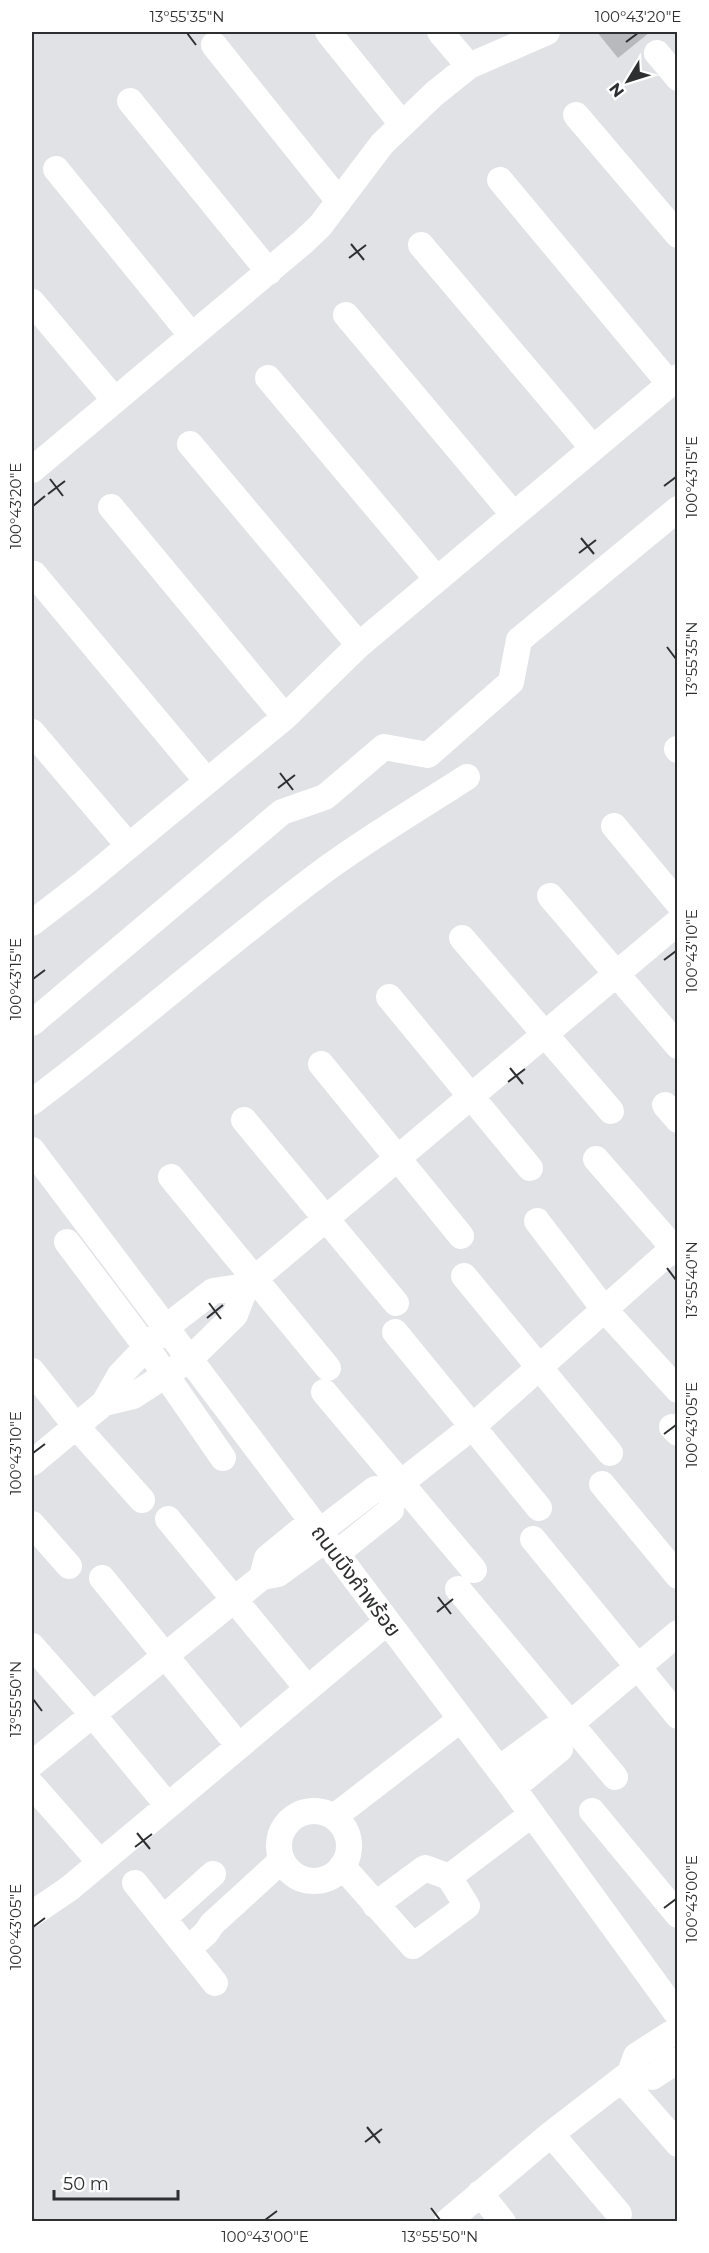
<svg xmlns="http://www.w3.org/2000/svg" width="709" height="2253" font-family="Montserrat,'Noto Sans Thai',sans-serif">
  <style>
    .building { fill: #b7b9bd }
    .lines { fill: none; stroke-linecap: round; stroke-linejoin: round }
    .path { stroke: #858688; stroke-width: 3; stroke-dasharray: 4.5 3; stroke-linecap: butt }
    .minor { stroke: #fff; stroke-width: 26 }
    .ticks { fill: none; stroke: #2e2f30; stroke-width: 2 }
    .labels { text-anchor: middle; stroke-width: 6; stroke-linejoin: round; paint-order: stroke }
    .street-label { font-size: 21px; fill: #2e2f30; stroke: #fff }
    .neatline { fill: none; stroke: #2e2f30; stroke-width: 2 }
    .ticks-label { font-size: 15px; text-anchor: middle; fill: #2e2f30 }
  </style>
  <rect width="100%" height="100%" fill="#e0e2e6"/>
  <path class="building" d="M597 32H650L618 58Z"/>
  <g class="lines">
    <path class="path" d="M32 2218 35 2222"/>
    <path class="minor" d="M328 32 402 124
      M440 32 469 66
      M214 45 339 201
      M657 53 678 78
      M130 101 269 272
      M576 115 678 235
      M56 169 192 336
      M500 180 669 383
      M421 245 592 447
      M32 302 114 399
      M346 315 513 514
      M268 378 436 578
      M190 444 359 645
      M32 470 302 243 320 226 382 144 434 94 469 66 547 32
      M111 507 285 717
      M34 574 207 781
      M32 732 129 846
      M677 749 678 750
      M614 826 678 903
      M550 896 678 1046
      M32 923 84 883 285 717 359 645 678 377
      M462 938 611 1111
      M389 997 530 1168
      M32 1023 282 812 325 797 384 747 428 755 511 682 519 640 678 509
      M321 1064 461 1236
      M32 1102C131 1028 223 946 322 872 368 838 419 808 467 777
      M665 1105 678 1120
      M244 1120 396 1303
      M32 1150 513 1788 678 2015
      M596 1159 678 1253
      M171 1177 328 1368
      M537 1221 604 1309 678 1390
      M67 1242 147 1348 223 1458
      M464 1276 610 1453
      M395 1332 539 1508
      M32 1371 75 1425 142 1500
      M324 1392 474 1570
      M104 1403 133 1396 190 1359 235 1315 246 1286 678 922
      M672 1427 678 1433
      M32 1463 104 1403 120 1375 165 1328 213 1291 246 1286
      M602 1484 678 1576
      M168 1519 298 1677
      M32 1524 69 1566
      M319 1532 375 1489 392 1492
      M533 1539 678 1716
      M336 1554 391 1510 392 1492 402 1482 472 1427 678 1244
      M262 1577 267 1558 311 1522
      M102 1578 229 1734
      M458 1589 615 1777
      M32 1646 93 1715 159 1795
      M32 1764 262 1577 278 1574 325 1540
      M499 1769 552 1730H563
      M32 1785 91 1852
      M513 1788 560 1749 563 1730 678 1633
      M592 1811 678 1915
      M279 1846a35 35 0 1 1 70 0a35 35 0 1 1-70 0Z
      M334 1817 461 1719
      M342 1866 413 1946 467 1906 449 1877
      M135 1883 215 1983
      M375 1905 425 1868 449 1877 531 1815
      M32 1914 70 1888 387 1622
      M164 1918 213 1874
      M188 1949 206 1933 212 1924 282 1860
      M630 2073 652 2077 678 2060
      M622 2080 678 2144
      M551 2134 619 2214
      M480 2193 503 2222
      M447 2222 551 2134 630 2073 636 2056 678 2029"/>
  </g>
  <path class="ticks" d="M187 33 196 45M626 42 638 33M351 244 364 260M349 258 366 245M50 479 63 496M664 486 676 477M48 494 65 481M33 506 45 496M581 538 594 554M579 553 596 540M667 647 676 659M280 773 293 790M278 788 295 775M664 960 676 951M33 979 45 970M510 1068 523 1084M508 1082 525 1069M667 1268 676 1280M209 1303 221 1319M207 1318 223 1305M664 1434 676 1425M33 1453 45 1444M438 1597 451 1614M437 1612 453 1599M33 1699 42 1711M137 1833 150 1849M135 1847 152 1834M664 1908 676 1899M33 1927 45 1918M367 2127 380 2143M365 2142 382 2129M431 2208 440 2220M265 2220 277 2211"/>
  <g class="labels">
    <g class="street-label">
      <text transform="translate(356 1581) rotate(53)" y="7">ถนนบึงคำพร้อย</text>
    </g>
  </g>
  <rect width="709" height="2253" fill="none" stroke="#ffffff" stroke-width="66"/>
  <g transform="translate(628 81) rotate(232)" stroke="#ffffff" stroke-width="4.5" paint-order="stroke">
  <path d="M0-4.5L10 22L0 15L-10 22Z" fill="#2e2f30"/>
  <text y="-9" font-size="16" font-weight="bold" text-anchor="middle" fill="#2e2f30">N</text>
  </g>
  <path d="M54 2190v9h124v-9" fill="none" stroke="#2e2f30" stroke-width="3"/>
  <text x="63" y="2190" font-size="18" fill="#2e2f30" stroke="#ffffff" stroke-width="4.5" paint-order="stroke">50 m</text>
  <rect x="33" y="33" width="643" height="2187" class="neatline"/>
  <g class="ticks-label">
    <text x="187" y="22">13°55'35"N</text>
    <text x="638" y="22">100°43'20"E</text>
    <text transform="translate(692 477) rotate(-90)" y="5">100°43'15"E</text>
    <text transform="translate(16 506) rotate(-90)" y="5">100°43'20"E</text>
    <text transform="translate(692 659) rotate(-90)" y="5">13°55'35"N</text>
    <text transform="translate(692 951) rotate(-90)" y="5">100°43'10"E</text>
    <text transform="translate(16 979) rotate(-90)" y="5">100°43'15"E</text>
    <text transform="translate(692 1280) rotate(-90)" y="5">13°55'40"N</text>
    <text transform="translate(692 1425) rotate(-90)" y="5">100°43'05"E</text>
    <text transform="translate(16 1453) rotate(-90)" y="5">100°43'10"E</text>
    <text transform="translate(16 1699) rotate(-90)" y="5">13°55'50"N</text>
    <text transform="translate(692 1899) rotate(-90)" y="5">100°43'00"E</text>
    <text transform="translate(16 1927) rotate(-90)" y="5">100°43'05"E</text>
    <text x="265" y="2242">100°43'00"E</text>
    <text x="440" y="2242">13°55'50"N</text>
  </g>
</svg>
